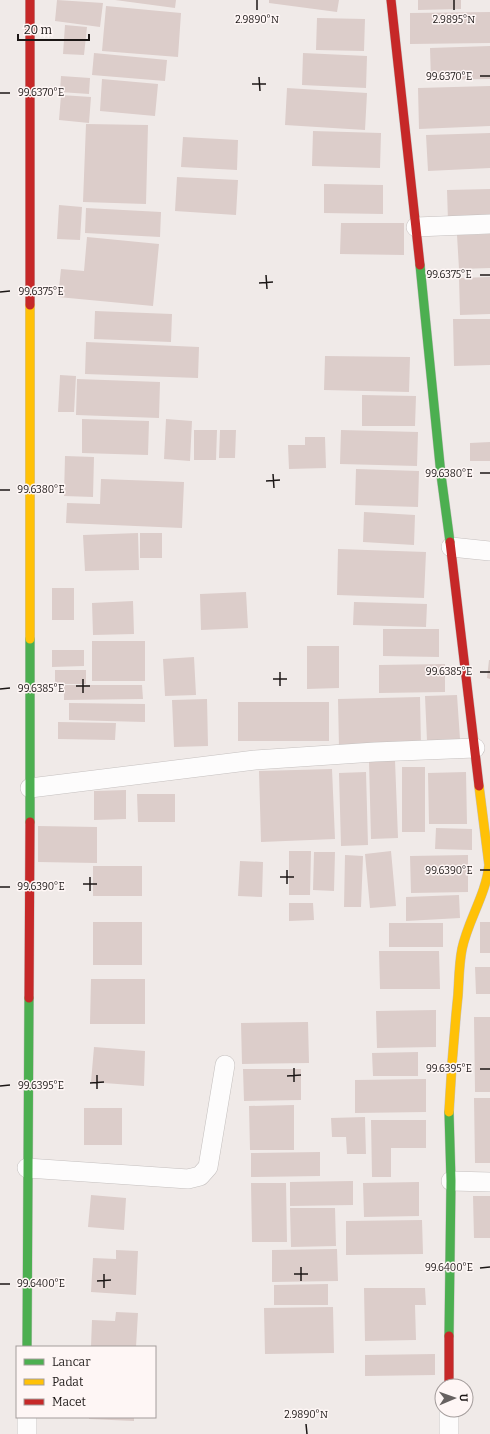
<svg xmlns="http://www.w3.org/2000/svg" width="490" height="1434" font-family="Bitter,serif">
  <style>
    .building { fill: #dccdca }
    .lines { fill: none; stroke-linecap: round; stroke-linejoin: round }
    .street-casing { stroke: #c5c0bf; stroke-width: 20 }
    .fast-casing { stroke: #c5c0bf; stroke-width: 10 }
    .slow-casing { stroke: #c5c0bf; stroke-width: 10 }
    .jam-casing { stroke: #c5c0bf; stroke-width: 10 }
    .street { stroke: #fdfcfc; stroke-width: 19 }
    .fast { stroke: #4caf50; stroke-width: 9 }
    .slow { stroke: #ffc107; stroke-width: 9 }
    .jam { stroke: #c62828; stroke-width: 9 }
    .ticks { fill: none; stroke: #1c1716; stroke-width: 1.5 }
    .ticks-label { font-size: 10px; text-anchor: middle; fill: #1c1716; stroke: #fef6f5; stroke-width: 3; stroke-linejoin: round; paint-order: stroke }
  </style>
  <rect width="100%" height="100%" fill="#f0eae8"/>
  <path class="building" d="M57 0 103 3 100 27 55 21Z
    M115 0H176L175 8Z
    M269 0H339L337 12 269 3Z
    M418 0H461V9L418 10Z
    M106 6 181 13 178 57 102 51Z
    M490 12V43L410 44V13Z
    M317 18 365 19 364 51 316 50Z
    M65 25 87 27 84 55 63 54Z
    M490 46V79L431 80 430 48Z
    M94 53 167 60 165 81 92 75Z
    M303 53 367 56 366 88 302 85Z
    M61 76 90 78 89 94 60 92Z
    M102 79 158 84 155 116 100 111Z
    M490 86V126L419 129 418 88Z
    M287 88 367 93 365 130 285 125Z
    M61 95 91 97 89 123 59 120Z
    M86 124 148 125 146 204 83 202Z
    M313 131 381 133 380 168 312 166Z
    M490 133V168L428 171 426 135Z
    M183 137 238 140 237 170 181 167Z
    M177 177 238 180 236 215 175 211Z
    M324 184 383 185V214L324 213Z
    M490 189V219L448 221 447 190Z
    M59 205 82 207 80 240 57 239Z
    M86 208 161 212 160 237 85 233Z
    M341 223H404V255L340 254Z
    M490 234V268L459 269 457 235Z
    M87 237 159 244 153 306 58 297 61 269 84 271Z
    M490 277V314L460 315 459 278Z
    M95 311 172 314 171 342 94 339Z
    M453 319H490V365L454 366Z
    M86 342 199 347 198 378 85 374Z
    M325 356 410 357 409 392 324 390Z
    M60 375 76 376 74 412H58Z
    M77 379 160 382 159 418 76 415Z
    M362 395 416 396 415 426H362Z
    M82 419 149 421 148 455 82 453Z
    M166 419 192 421 190 461 164 459Z
    M194 430H217L216 460H194Z
    M220 430H236L235 458H219Z
    M341 430 418 432 417 466 340 464Z
    M305 437H325L326 468 289 469 288 445H305Z
    M490 442V461H470V443Z
    M65 456 94 457 93 497 64 496Z
    M356 469 419 471 418 507 355 505Z
    M101 479 184 482 182 528 66 523 67 503 100 504Z
    M364 512 415 515 414 545 363 542Z
    M138 533 139 570 85 571 83 535Z
    M140 533H162V558H140Z
    M338 549 426 552 424 598 337 595Z
    M52 588H74V620H52Z
    M246 592 248 628 201 630 200 594Z
    M133 601 134 634 93 635 92 603Z
    M354 602 427 604 426 627 353 625Z
    M383 629H439V657L383 656Z
    M92 641H145V681H92Z
    M307 646H339V688L307 689Z
    M52 650H84V666L52 667Z
    M194 657 196 695 165 696 163 659Z
    M489 660H490V679L487 678Z
    M445 664V692L379 693V665Z
    M55 670H86V684H55Z
    M64 685H142L143 699 64 700Z
    M457 695 460 739 427 741 425 696Z
    M420 697 421 746 339 748 338 699Z
    M207 699 208 746 174 747 172 700Z
    M238 702H329V741H238Z
    M69 703 145 704V722L69 720Z
    M58 722 116 723 115 740 58 739Z
    M395 760 398 838 371 839 369 761Z
    M402 767H425V832H402Z
    M332 769 335 839 261 842 259 771Z
    M366 772 368 845 341 846 339 773Z
    M466 772 467 824H429L428 773Z
    M126 790V819L94 820V791Z
    M137 794H175V822H138Z
    M38 826 97 827V863L38 862Z
    M436 828 472 829V850L435 849Z
    M289 851H311L310 895H289Z
    M391 851 396 906 370 908 365 854Z
    M314 852H335L334 891 313 890Z
    M345 855 363 856 361 907H344Z
    M468 855V892L411 893 410 856Z
    M240 861 263 862 262 897 238 896Z
    M93 866H142V896H93Z
    M459 895 460 918 406 921V897Z
    M289 903H313L314 920 289 921Z
    M93 922H142V965H93Z
    M480 922H490V953H480Z
    M389 923H443V947H389Z
    M379 951H439L440 989H380Z
    M475 967H490V994H476Z
    M91 979H145V1024H90Z
    M436 1010V1047L377 1048 376 1011Z
    M474 1017H490V1092H475Z
    M308 1022 309 1063 242 1064 241 1023Z
    M94 1047 145 1051 144 1086 91 1082Z
    M418 1052V1076H373L372 1053Z
    M243 1069H301V1100L244 1101Z
    M426 1079V1112L355 1113V1080Z
    M474 1098H490V1163H475Z
    M294 1105V1150H250L249 1106Z
    M84 1108H122V1145H84Z
    M365 1117 366 1154H347L346 1137H332L331 1118Z
    M371 1120H426V1148H391V1177H372Z
    M320 1152V1176L251 1177V1153Z
    M353 1181V1205L290 1206V1182Z
    M419 1182V1216L364 1217 363 1183Z
    M251 1183H286L287 1242H252Z
    M91 1195 126 1198 124 1230 88 1227Z
    M473 1196H490V1238H474Z
    M290 1208H335L336 1246 291 1247Z
    M422 1220 423 1254 346 1255V1221Z
    M337 1249 338 1281 272 1282V1250Z
    M116 1250 138 1251 136 1295 91 1292 93 1258 116 1259Z
    M328 1284V1305H274V1285Z
    M364 1288H425L426 1305H415L416 1340 365 1341Z
    M333 1307 334 1353 265 1354 264 1308Z
    M116 1312 138 1313 136 1347H91L92 1320 115 1321Z
    M435 1354V1375L365 1376V1355Z
    M89 1417H134V1421L89 1419Z"/>
  <g class="lines">
    <g class="street-casing">
      <path id="street" d="M416 227 490 224
        M451 547 490 551
        M30 788 255 760 375 752 475 748
        M27 1168 188 1179 200 1176 208 1167 225 1065
        M451 1181 490 1182
        M27 1417V1434
        M449 1434V1410"/>
    </g>
    <g class="fast-casing">
      <path id="fast" d="M420 265 441 475 450 542
        M30 639V822
        M449 1112 451 1181 449 1336
        M27 1347 29 998"/>
    </g>
    <g class="slow-casing">
      <path id="slow" d="M30 305V639
        M449 1112C451 1073 454 1034 458 995 459 980 459 964 462 949 468 920 486 895 489 865L479 786"/>
    </g>
    <g class="jam-casing">
      <path id="jam" d="M30 0V305
        M391 0 420 265
        M450 542 479 786
        M29 998 30 822
        M449 1386V1336"/>
    </g>
    <use href="#street" class="street"/>
    <use href="#fast" class="fast"/>
    <use href="#slow" class="slow"/>
    <use href="#jam" class="jam"/>
  </g>
  <path class="ticks" d="M257 0V10M454 0V10M480 76H490M259 77 260 91M252 84H266M0 93H10M266 275 267 289M480 275H490M259 283 273 282M0 292 10 291M480 473H490M273 474 274 488M266 481 280 480M0 490H10M280 672V686M480 672H490M83 679V693M273 679H287M76 686H90M0 689 10 688M287 870V884M480 870H490M90 877V891M280 877H294M83 884H97M0 887H10M294 1068V1082M480 1069H490M97 1075V1089M287 1076 301 1075M90 1083 104 1082M0 1086 10 1085M301 1267V1281M480 1268 490 1267M104 1274V1288M294 1274H308M97 1281 111 1280M0 1284H10M306 1424 307 1434"/>
  <g class="ticks-label">
    <text x="257" y="23">2.9890°N</text>
    <text x="454" y="23">2.9895°N</text>
    <text x="449" y="80">99.6370°E</text>
    <text x="41" y="96">99.6370°E</text>
    <text x="449" y="278">99.6375°E</text>
    <text x="41" y="295">99.6375°E</text>
    <text x="449" y="477">99.6380°E</text>
    <text x="41" y="493">99.6380°E</text>
    <text x="449" y="675">99.6385°E</text>
    <text x="41" y="692">99.6385°E</text>
    <text x="449" y="874">99.6390°E</text>
    <text x="41" y="890">99.6390°E</text>
    <text x="449" y="1072">99.6395°E</text>
    <text x="41" y="1089">99.6395°E</text>
    <text x="449" y="1271">99.6400°E</text>
    <text x="41" y="1287">99.6400°E</text>
    <text x="306" y="1418">2.9890°N</text>
  </g>
  <rect x="16" y="1346" width="140" height="72" fill="#fef6f5" stroke="#a49d9c"/>
  <rect x="24" y="1359" width="20" height="6" fill="#4caf50" stroke="#a49d9c"/>
  <text x="52" y="1366" font-size="12" fill="#1c1716">Lancar</text>
  <rect x="24" y="1379" width="20" height="6" fill="#ffc107" stroke="#a49d9c"/>
  <text x="52" y="1386" font-size="12" fill="#1c1716">Padat</text>
  <rect x="24" y="1399" width="20" height="6" fill="#c62828" stroke="#a49d9c"/>
  <text x="52" y="1406" font-size="12" fill="#1c1716">Macet</text>
  <g transform="translate(454 1398) rotate(88)"><circle r="19" fill="#fef6f5" stroke="#a49d9c"/>
  <path d="M0-3L7 15L0 10L-7 15Z" fill="#666160"/>
  <text y="-6" font-size="11" font-weight="bold" text-anchor="middle" fill="#1c1716">U</text>
  </g>
  <path d="M18 34v6h71v-6" fill="none" stroke="#1c1716" stroke-width="2"/>
  <text x="24" y="34" font-size="12" fill="#1c1716" stroke="#fef6f5" stroke-width="3" paint-order="stroke">20 m</text>
</svg>
